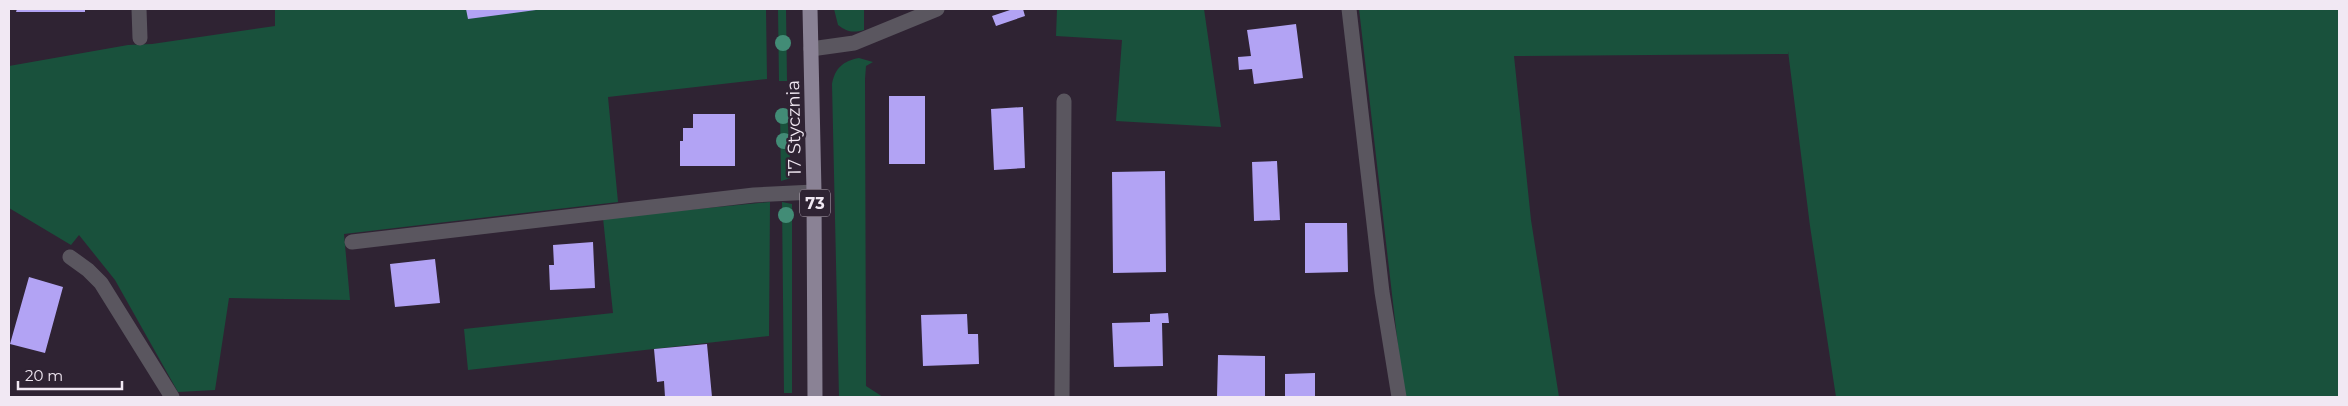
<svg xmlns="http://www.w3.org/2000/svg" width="2348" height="406" font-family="Montserrat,sans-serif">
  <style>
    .green { fill: #19513c }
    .building { fill: #b2a3f4 }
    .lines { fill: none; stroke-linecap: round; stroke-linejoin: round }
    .lane { stroke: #5a565f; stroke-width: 15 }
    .primary { stroke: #8a8295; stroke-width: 15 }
    .tree { fill: #428c76 }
    .labels { text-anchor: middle; stroke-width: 5; stroke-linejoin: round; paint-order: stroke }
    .shield { fill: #2f2333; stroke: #b7adb9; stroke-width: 1 }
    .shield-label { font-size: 16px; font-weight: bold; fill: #f1e8f3 }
    .street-label { font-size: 18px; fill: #f1e8f3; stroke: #2f2333 }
  </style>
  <rect width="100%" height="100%" fill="#2f2333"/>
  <path class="green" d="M275 9H766L767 79 608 97 618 202 344 234 350 300 229 298 215 390 178 392 115 280 79 235 71 245 9 208V66L128 45 152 44 275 26Z
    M778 9H786L787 81H779Z
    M834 9H864V30C853 33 847 32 838 25Z
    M1057 9H1204L1221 127 1116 121 1122 40 1056 36Z
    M1359 9H2339V397H1836L1810 226 1788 51V54L1514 56 1531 220 1559 397H1406L1401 372Z
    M859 58 873 62 866 66 865 79 866 386 883 397H839L832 84C835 68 843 61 859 58Z
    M780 109H787L791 178 781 181Z
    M770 202 769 336 468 370 464 329 613 313 603 218Z
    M782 202 792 204V393H784Z"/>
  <path class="building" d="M17 9H85V12H16Z
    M466 9H536V10L468 19Z
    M1013 9H1023L1025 16 996 26 992 16Z
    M1296 24 1303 78 1254 84 1252 69 1239 70 1238 57 1251 56 1247 30Z
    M889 96H925V164H889Z
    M1023 107 1025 168 994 170 991 109Z
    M693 114H735V166H680V141H683V128H693Z
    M1277 161 1280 220 1254 221 1252 162Z
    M1165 171 1166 272 1113 273 1112 172Z
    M1305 223H1347L1348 272 1305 273Z
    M593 242 595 288 550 290 549 265H554L553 245Z
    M435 259 440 303 395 307 390 264Z
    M29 277 63 287 45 353 10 344Z
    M1168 313 1169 323H1162L1163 366 1114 367 1112 323 1150 322V314Z
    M967 314 968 334H978L979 364 923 366 921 315Z
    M707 344 712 397H665L664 381 657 382 654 349Z
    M1218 355 1265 356V397H1217Z
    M1315 373V397H1285V374Z"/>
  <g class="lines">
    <path class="lane" d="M139 9 140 38
      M1349 9 1382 292 1399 397
      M811 49 854 43 937 9
      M352 242 754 195 814 192
      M70 257 88 270 101 283 172 397
      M1062 397 1064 101"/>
    <path class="primary" d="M810 9 814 192 815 397"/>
  </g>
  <g class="tree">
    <circle cx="783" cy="43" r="8"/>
    <circle cx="783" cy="116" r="8"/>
    <circle cx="784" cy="141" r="8"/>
    <circle cx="786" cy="215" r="8"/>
  </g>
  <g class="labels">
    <rect class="shield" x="800" y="189.5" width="30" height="27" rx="4"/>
    <g class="shield-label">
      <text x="815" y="209">73</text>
    </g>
    <g class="street-label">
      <text transform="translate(794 128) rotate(-91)" y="6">17 Stycznia</text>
    </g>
  </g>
  <rect width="2348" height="406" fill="none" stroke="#f1e8f3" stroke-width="20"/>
  <path d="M18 381v8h104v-8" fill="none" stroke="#f1e8f3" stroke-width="2.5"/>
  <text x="25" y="381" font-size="15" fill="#f1e8f3" stroke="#2f2333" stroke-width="4" paint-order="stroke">20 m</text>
</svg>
